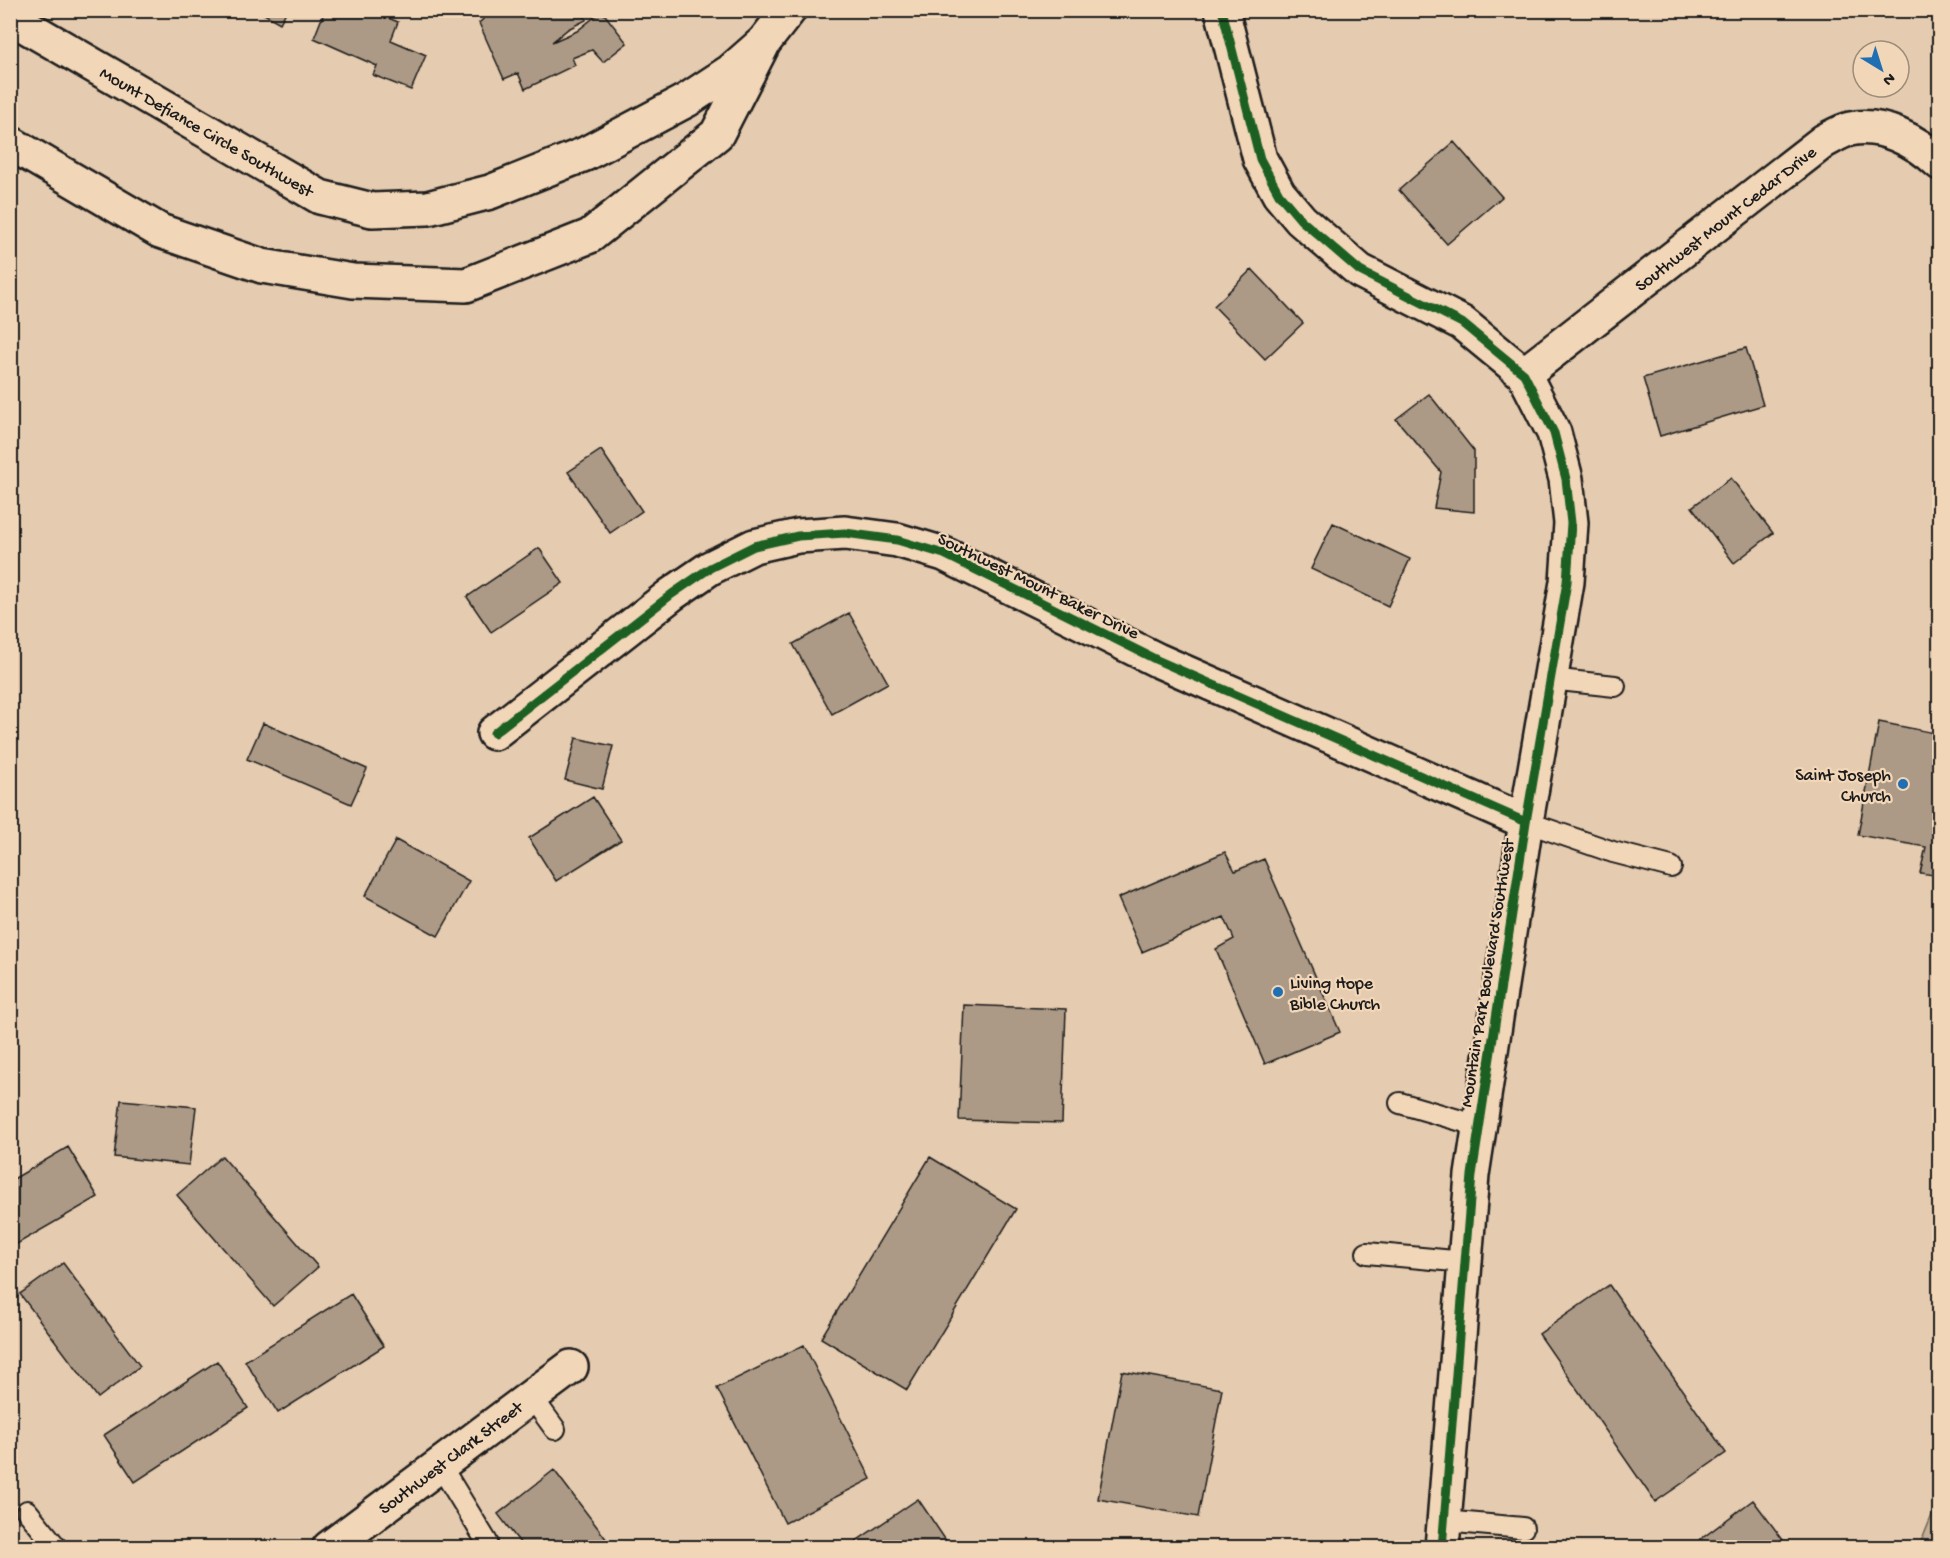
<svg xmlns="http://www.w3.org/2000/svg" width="1950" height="1558" font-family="'Gochi Hand',sans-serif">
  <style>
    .green { fill: #c3ae96; stroke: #706559; stroke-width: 1.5 }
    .building { fill: #ac9a86; stroke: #1c1c1c; stroke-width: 1.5 }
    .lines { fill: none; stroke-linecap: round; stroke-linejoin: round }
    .lane-casing { stroke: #1c1c1c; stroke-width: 24 }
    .street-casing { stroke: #1c1c1c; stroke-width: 38 }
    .secondary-casing { stroke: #1c1c1c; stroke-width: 38 }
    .lane { stroke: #f2d6b8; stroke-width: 20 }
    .street { stroke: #f2d6b8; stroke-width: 33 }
    .secondary { stroke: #f2d6b8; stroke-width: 33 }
    .cycleway-casing { stroke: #f2d6b8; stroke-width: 13 }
    .cycleway { stroke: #1b5e20; stroke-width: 9 }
    .poi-dot { fill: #1f6fb2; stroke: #f2d6b8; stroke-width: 2 }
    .labels { text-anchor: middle; stroke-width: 4.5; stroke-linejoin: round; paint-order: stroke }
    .street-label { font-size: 18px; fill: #1c1c1c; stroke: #f2d6b8 }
    .poi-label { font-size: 18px; fill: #1c1c1c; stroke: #f2d6b8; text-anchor: end }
  </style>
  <rect width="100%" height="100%" fill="#e5cbaf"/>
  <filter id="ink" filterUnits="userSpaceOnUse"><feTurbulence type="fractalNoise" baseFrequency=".0167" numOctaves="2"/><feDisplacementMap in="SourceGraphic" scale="12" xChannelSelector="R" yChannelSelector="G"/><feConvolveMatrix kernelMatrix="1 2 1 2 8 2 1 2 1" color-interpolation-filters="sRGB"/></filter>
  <g filter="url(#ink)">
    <path class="green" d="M1939 1498V1547H1919Z"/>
    <path class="building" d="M257 10H287L280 23Z
      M325 10H369L398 22 391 40 426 55 411 90 373 75 377 66 314 38Z
      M493 10H582L586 20 568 29 552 42 577 31 602 11 627 43 603 62 592 50 572 58 575 65 525 89 518 73 504 79 479 23Z
      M1454 142 1502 197 1447 244 1399 190Z
      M1252 269 1303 323 1265 359 1214 306Z
      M1746 348 1763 405 1660 436 1643 378Z
      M1429 394 1474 451V512L1434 508 1441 472 1396 419Z
      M601 450 642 511 610 533 568 472Z
      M1731 478 1773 533 1734 563 1692 507Z
      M1333 523 1410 559 1388 606 1311 569Z
      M539 548 563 583 491 632 467 597Z
      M849 613 888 683 832 714 793 644Z
      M1879 722 1940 734V876L1920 873 1926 847 1858 835Z
      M263 723 367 769 351 804 247 759Z
      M576 738 613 746 602 789 565 780Z
      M593 797 621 840 556 881 529 838Z
      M396 840 469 881 438 936 365 896Z
      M1225 852 1235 871 1264 859 1340 1032 1265 1064 1216 949 1234 939 1224 917 1142 952 1118 898Z
      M964 1005 1066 1009 1062 1123 959 1120Z
      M121 1100 196 1107 189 1165 114 1157Z
      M68 1147 98 1197 10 1248V1181Z
      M222 1156 318 1267 273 1306 177 1195Z
      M930 1157 1016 1209 907 1390 821 1338Z
      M63 1263 140 1366 98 1398 20 1294Z
      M1609 1285 1726 1453 1655 1502 1539 1334Z
      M351 1294 384 1346 278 1413 245 1361Z
      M804 1345 871 1479 785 1523 717 1388Z
      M217 1361 248 1408 135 1482 104 1435Z
      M1122 1371 1222 1389 1198 1517 1098 1499Z
      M554 1470 613 1548H524L498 1514Z
      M918 1499 951 1548H846Z
      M1753 1500 1789 1548H1689Z"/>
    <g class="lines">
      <g class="lane-casing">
        <path id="lane" d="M1550 679 1615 686
          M1526 822 1613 852 1671 867
          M1400 1103 1479 1126
          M1367 1253 1465 1262
          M531 1396 555 1429
          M440 1465 487 1542
          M27 1511 57 1548
          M1444 1521 1523 1528"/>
      </g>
      <g class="street-casing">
        <path id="street" d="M10 17 320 197 372 210 428 208 490 192 585 154 687 100 731 71 764 42 789 10
          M10 143 160 231 262 266 353 281 466 285 590 236 717 134 764 42
          M1524 374 1824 141C1832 137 1841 131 1850 129 1881 122 1917 141 1940 163
          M494 733 672 594 710 568 754 546 798 536 845 533 897 540 944 554 1157 660 1526 822
          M329 1548 571 1367"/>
      </g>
      <g class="secondary-casing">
        <path id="secondary" d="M1222 10 1260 159 1279 194 1301 220 1360 271 1462 323 1524 374 1554 433 1566 479 1571 523 1567 582 1526 822 1472 1175 1442 1548"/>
      </g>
      <use href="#lane" class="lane"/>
      <use href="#street" class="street"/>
      <use href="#secondary" class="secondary"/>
      <g class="cycleway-casing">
        <path id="cycleway" d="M1222 10 1260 159 1279 194 1301 220 1360 271 1462 323 1524 374 1554 433 1566 479 1571 523 1567 582 1526 822 1472 1175 1442 1548
          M494 733 672 594 710 568 754 546 798 536 845 533 897 540 944 554 1157 660 1526 822"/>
      </g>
      <use href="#cycleway" class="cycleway"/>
    </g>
  </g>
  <g class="poi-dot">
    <circle cx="1903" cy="784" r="6"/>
    <circle cx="1278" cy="992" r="6"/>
  </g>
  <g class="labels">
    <g class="street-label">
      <text transform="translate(207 131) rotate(30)" y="6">Mount Defiance Circle Southwest</text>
      <text transform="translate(1725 218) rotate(-38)" y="6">Southwest Mount Cedar Drive</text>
      <text transform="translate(1039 585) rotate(26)" y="6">Southwest Mount Baker Drive</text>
      <text transform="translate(1486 973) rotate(-81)" y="6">Mountain Park Boulevard Southwest</text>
      <text transform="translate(450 1457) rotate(-37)" y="6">Southwest Clark Street</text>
    </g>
    <g class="poi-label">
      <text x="1891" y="780">Saint Joseph<tspan x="1891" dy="21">Church</tspan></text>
      <text x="1290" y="988" text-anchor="start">Living Hope<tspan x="1290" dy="21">Bible Church</tspan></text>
    </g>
  </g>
  <rect width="1950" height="1558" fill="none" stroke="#f2d6b8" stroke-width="36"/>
  <rect x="18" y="18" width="1914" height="1522" fill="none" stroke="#1c1c1c" stroke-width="2" filter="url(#ink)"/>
  <g transform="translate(1881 69) rotate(142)"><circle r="28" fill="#f2d6b8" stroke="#9c8c7a" stroke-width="1.5"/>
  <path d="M0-4.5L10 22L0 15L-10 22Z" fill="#1f6fb2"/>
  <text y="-9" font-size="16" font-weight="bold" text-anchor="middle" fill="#1c1c1c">N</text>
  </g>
</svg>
